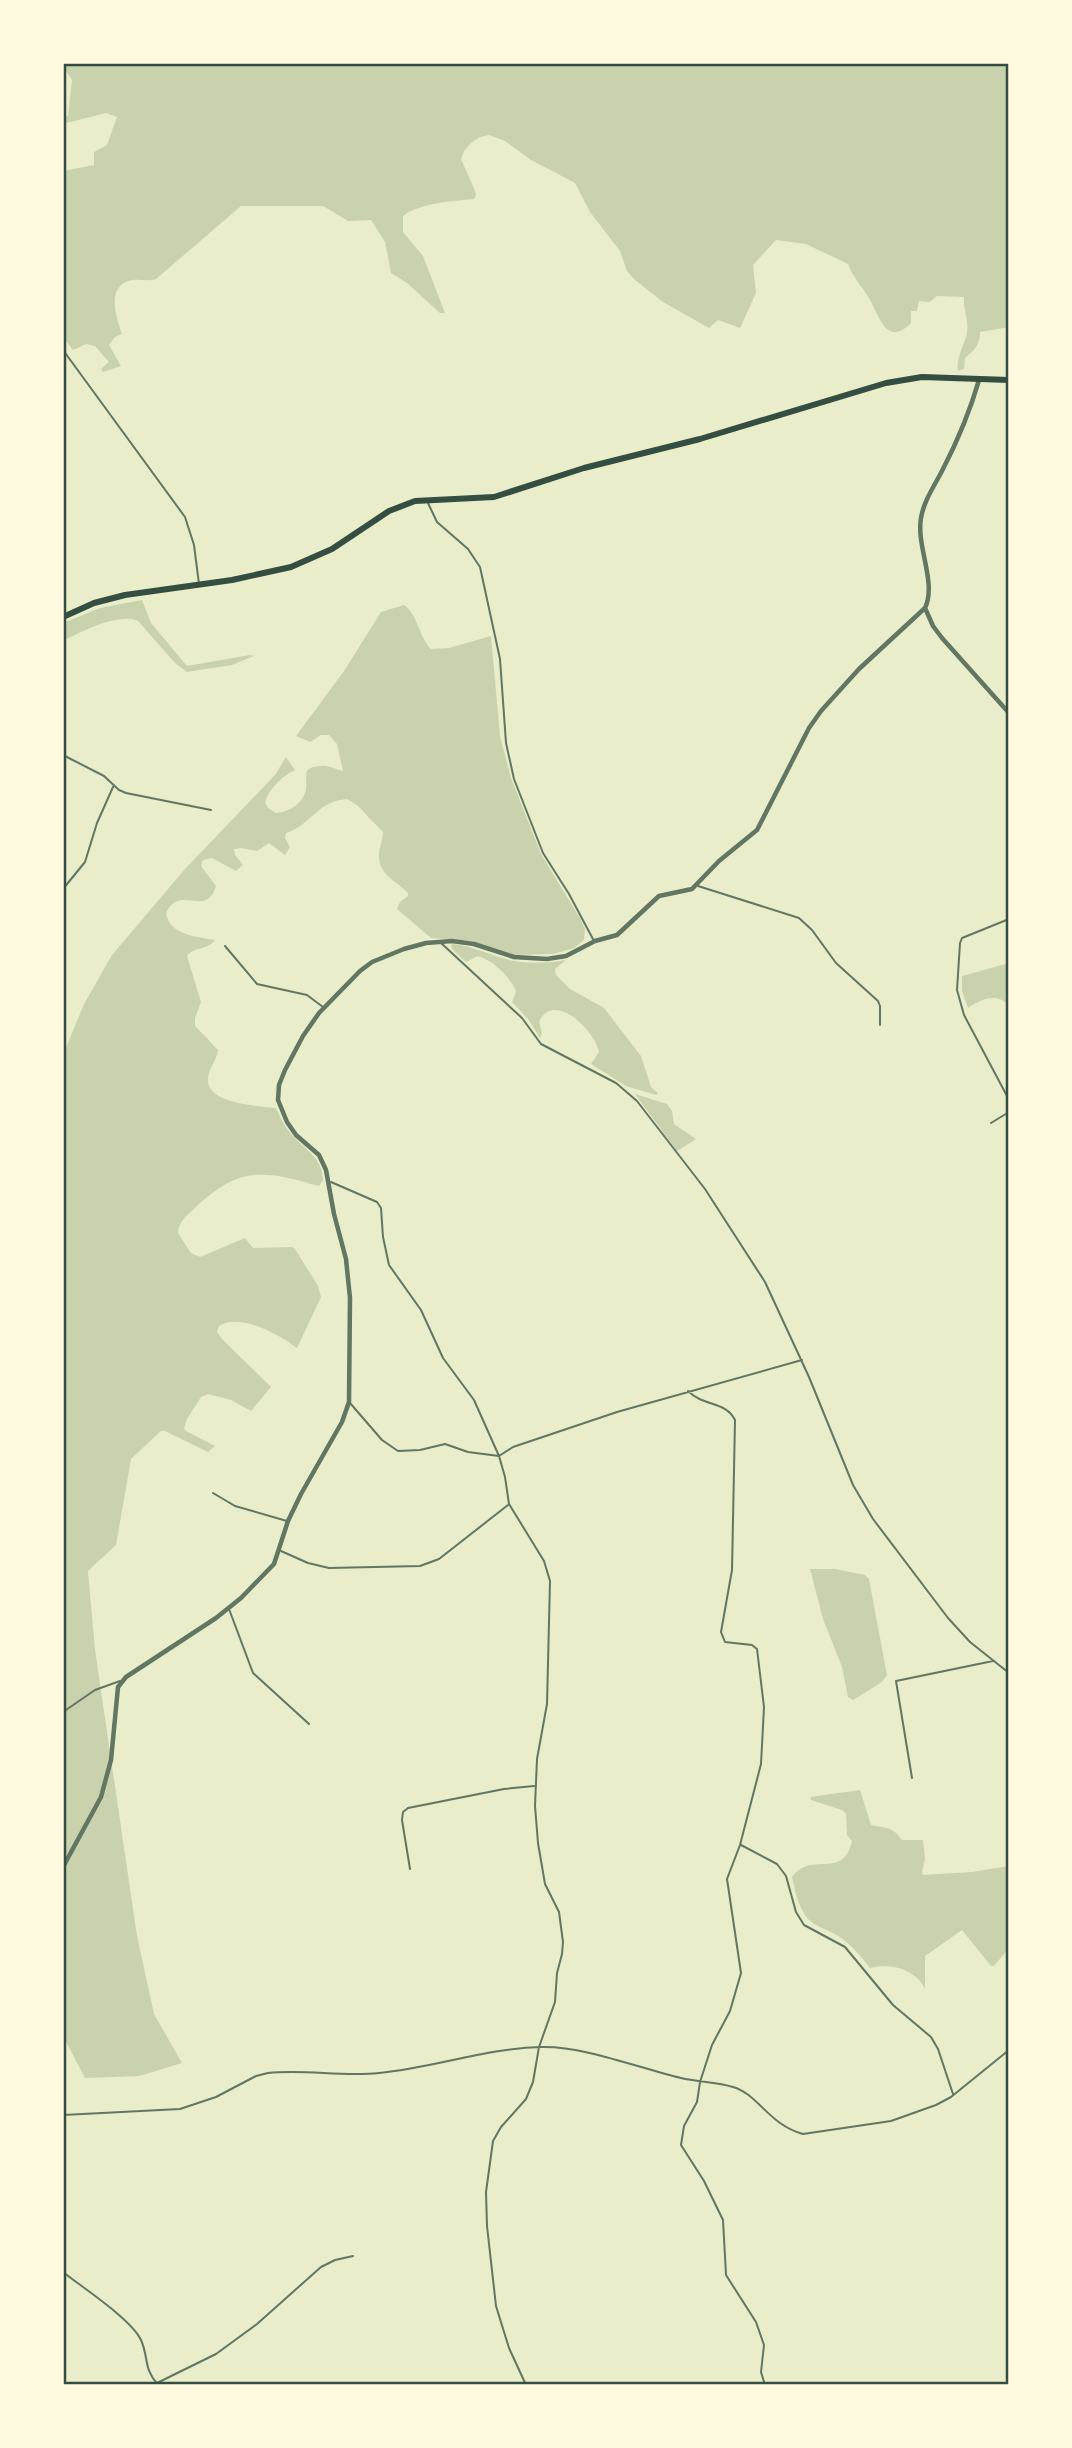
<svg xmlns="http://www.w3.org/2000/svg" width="1072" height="2448" font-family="Commissioner,sans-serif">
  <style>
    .green { fill: #cad2ad }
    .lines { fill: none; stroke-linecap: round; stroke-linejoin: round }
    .service { stroke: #617663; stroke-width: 2 }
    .minor { stroke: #617663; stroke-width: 4.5 }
    .secondary { stroke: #344e41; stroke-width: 6 }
    .neatline { fill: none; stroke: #344e41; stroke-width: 2.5 }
  </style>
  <rect width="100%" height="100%" fill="#e9edc9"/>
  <path class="green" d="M63 63H1009V327L980 332C980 344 975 350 965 358L964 369 958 371C955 359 965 345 967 332 969 320 963 309 964 297L937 296 930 302 919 301 917 311H911V323C886 348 879 315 869 298 862 286 853 278 848 264L806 244 776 240 753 265 756 293 740 328 718 320 709 328 663 302 635 280 627 271 620 251 590 212 575 183 531 160 505 141 489 135 480 137 471 143 464 151 461 159 475 191 476 195 474 199C453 201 419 203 403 216V232L423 256 445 313H440L407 283 391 273 385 242 371 220 348 221 323 206H241L156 279C147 282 141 279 133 280 105 285 116 316 122 334L115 337 109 345 121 366 103 372 101 369 109 362 95 346 86 344 73 350 63 337V171L94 165V152L107 145 117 117 106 113 63 124V117L68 116 72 80 66 71 63 70Z
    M142 600 151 623 187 666 250 655 254 656 232 665 187 672 175 663 138 621C119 612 80 632 63 641V623L100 608Z
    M404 605C418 615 419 637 431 649L449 648 491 636 500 736 511 778 541 854 581 920 585 929 584 940 574 948 553 954 515 955 472 941 431 938 397 909 400 902 408 896V893C396 880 378 875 379 854 379 847 383 840 383 832L357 805 347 799C317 801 310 826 286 833L285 838 290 847 285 855 269 843 257 851 241 848 234 849 235 855 243 865 236 871 212 858 203 860 201 866 216 886C206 919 180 883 166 913 169 935 197 937 215 940 208 950 193 947 187 956L201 1002 195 1018V1026L218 1050C217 1061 207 1070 208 1081 209 1104 259 1106 276 1108 280 1117 285 1128 293 1136 307 1151 322 1158 323 1180L319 1186C264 1170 240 1166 196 1207 188 1214 178 1222 178 1233L191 1253 200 1257 245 1238 253 1248 292 1247 295 1249 318 1286 321 1297 297 1348C280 1335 240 1312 219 1326L217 1332 223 1340 271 1387 251 1411 231 1400 208 1394 201 1397 187 1419 184 1428 186 1431 215 1446 208 1452 165 1431H161L131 1459 116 1545 88 1571 95 1650 137 1936 154 2014 182 2063 139 2076 85 2078 63 2036V1055L84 1004 112 955 185 869 275 775 286 757 295 770C282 776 269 789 265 802L268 808 276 813C289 812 304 803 306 789 308 776 300 767 321 766 330 765 336 770 343 771L337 744 329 735H321L310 742 296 736 344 671 381 612Z
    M453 944C477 947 493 957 514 961 531 964 549 963 566 960L555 969 556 975 570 989 604 1008 641 1056 651 1087 658 1093 656 1095 626 1086 591 1064 599 1052C595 1030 553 990 539 1022L542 1033 540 1038 528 1019 512 1002 516 991C509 976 494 961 478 956L466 962 452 949 451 945Z
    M1009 963V1006C997 992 981 999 968 1008L962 991V976Z
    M635 1094 667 1104 672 1111 674 1124 696 1139 677 1151Z
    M835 1569 865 1575 869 1579 887 1675 882 1682 853 1700 848 1697 842 1667 823 1619 810 1569Z
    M860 1790 871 1825C886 1828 893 1827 902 1840H923L925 1859 922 1872 923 1875 972 1872 1009 1866V1948L994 1966H991L962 1930 925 1956V1989C916 1969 890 1963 870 1968 859 1954 850 1943 835 1934 826 1929 814 1926 807 1918 798 1906 795 1890 792 1877 812 1850 843 1881 852 1841L847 1835 846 1814 842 1810 811 1800 810 1797Z"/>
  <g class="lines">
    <path class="service" d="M63 350 185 517 194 545 199 584
      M428 503 437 522 468 549 480 567 500 659 506 743 514 779 543 853 569 894 594 941
      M63 755 104 776 119 790 126 793 211 810
      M698 886 799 918 812 930 836 963 878 1001 880 1006V1025
      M63 889 85 862 97 823 113 787
      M1009 919 962 938 960 943 957 990 964 1015 1007 1096 1009 1103
      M441 943 522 1018 541 1044 616 1083 637 1101 705 1189 765 1282 809 1377 853 1485 873 1519 948 1618 970 1642 1009 1673
      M225 946 257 984 307 995 323 1007
      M991 1123 1009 1112
      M331 1182 377 1202 381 1208 383 1237 389 1265 421 1310 443 1358 474 1400 499 1456 505 1477 509 1504 544 1561 550 1581 547 1704 537 1759 535 1806 538 1843 545 1884 559 1912 563 1942 562 1954 557 1973 555 2002 539 2047 533 2082 526 2099 501 2127 493 2141 486 2192 487 2226 496 2306 509 2348 526 2385
      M688 1391C704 1407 726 1401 735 1420L732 1570 721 1632 725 1642 752 1645 757 1649 764 1707 761 1764 740 1845 727 1879 741 1973 730 2011 712 2045 700 2082 697 2102 684 2126 681 2145 704 2181 723 2220 726 2275 756 2322 764 2345 761 2372 765 2385
      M350 1403 382 1440 398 1451 420 1450 445 1444 468 1452 499 1456 513 1447 617 1412 802 1360
      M213 1493 235 1506 287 1521
      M281 1551 308 1563 329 1568 420 1566 439 1559 508 1505
      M229 1609 253 1673 309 1724
      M63 1712 95 1690 120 1681
      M912 1778 896 1681 993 1661
      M741 1845 777 1864 786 1876 796 1912 804 1925 845 1947 893 2005 931 2037 938 2049 953 2094
      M410 1869 402 1820 403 1812 408 1808 504 1789 534 1786
      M63 2115 180 2109 216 2097 256 2076 268 2073C305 2069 342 2077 379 2073 434 2068 486 2048 542 2047 583 2046 639 2068 681 2078 698 2082 717 2082 733 2087 758 2094 769 2125 803 2134L891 2121 936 2105 951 2097 1009 2050
      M63 2272C83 2288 131 2319 141 2340 149 2358 143 2368 158 2385
      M157 2383 216 2354 257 2324 321 2267 335 2260 353 2256"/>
    <path class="minor" d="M925 608 933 626 942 638 1009 713
      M63 1867 101 1797 111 1760 118 1687 126 1677 216 1618 241 1598 274 1564 288 1521 301 1494 342 1422 349 1402 350 1298 346 1259 334 1214 326 1170 319 1155 296 1135 287 1122 278 1100 279 1085 285 1070 303 1036 319 1013 360 971 372 962 404 949 426 943 452 941 474 944 514 957 547 959 566 956 595 941 617 935 659 896 692 889 719 861 757 830 809 728 821 711 859 669 925 608C937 583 916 546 921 518 924 500 935 485 943 469 958 440 970 411 979 380"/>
    <path class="secondary" d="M63 617 94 603 125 595 232 580 291 567 332 549 389 511 415 501 494 497 584 468 700 439 886 383 922 377 1009 380"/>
  </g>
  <rect width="1072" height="2448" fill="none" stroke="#fefae0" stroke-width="130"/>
  <rect x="65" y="65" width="942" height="2318" class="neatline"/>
</svg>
